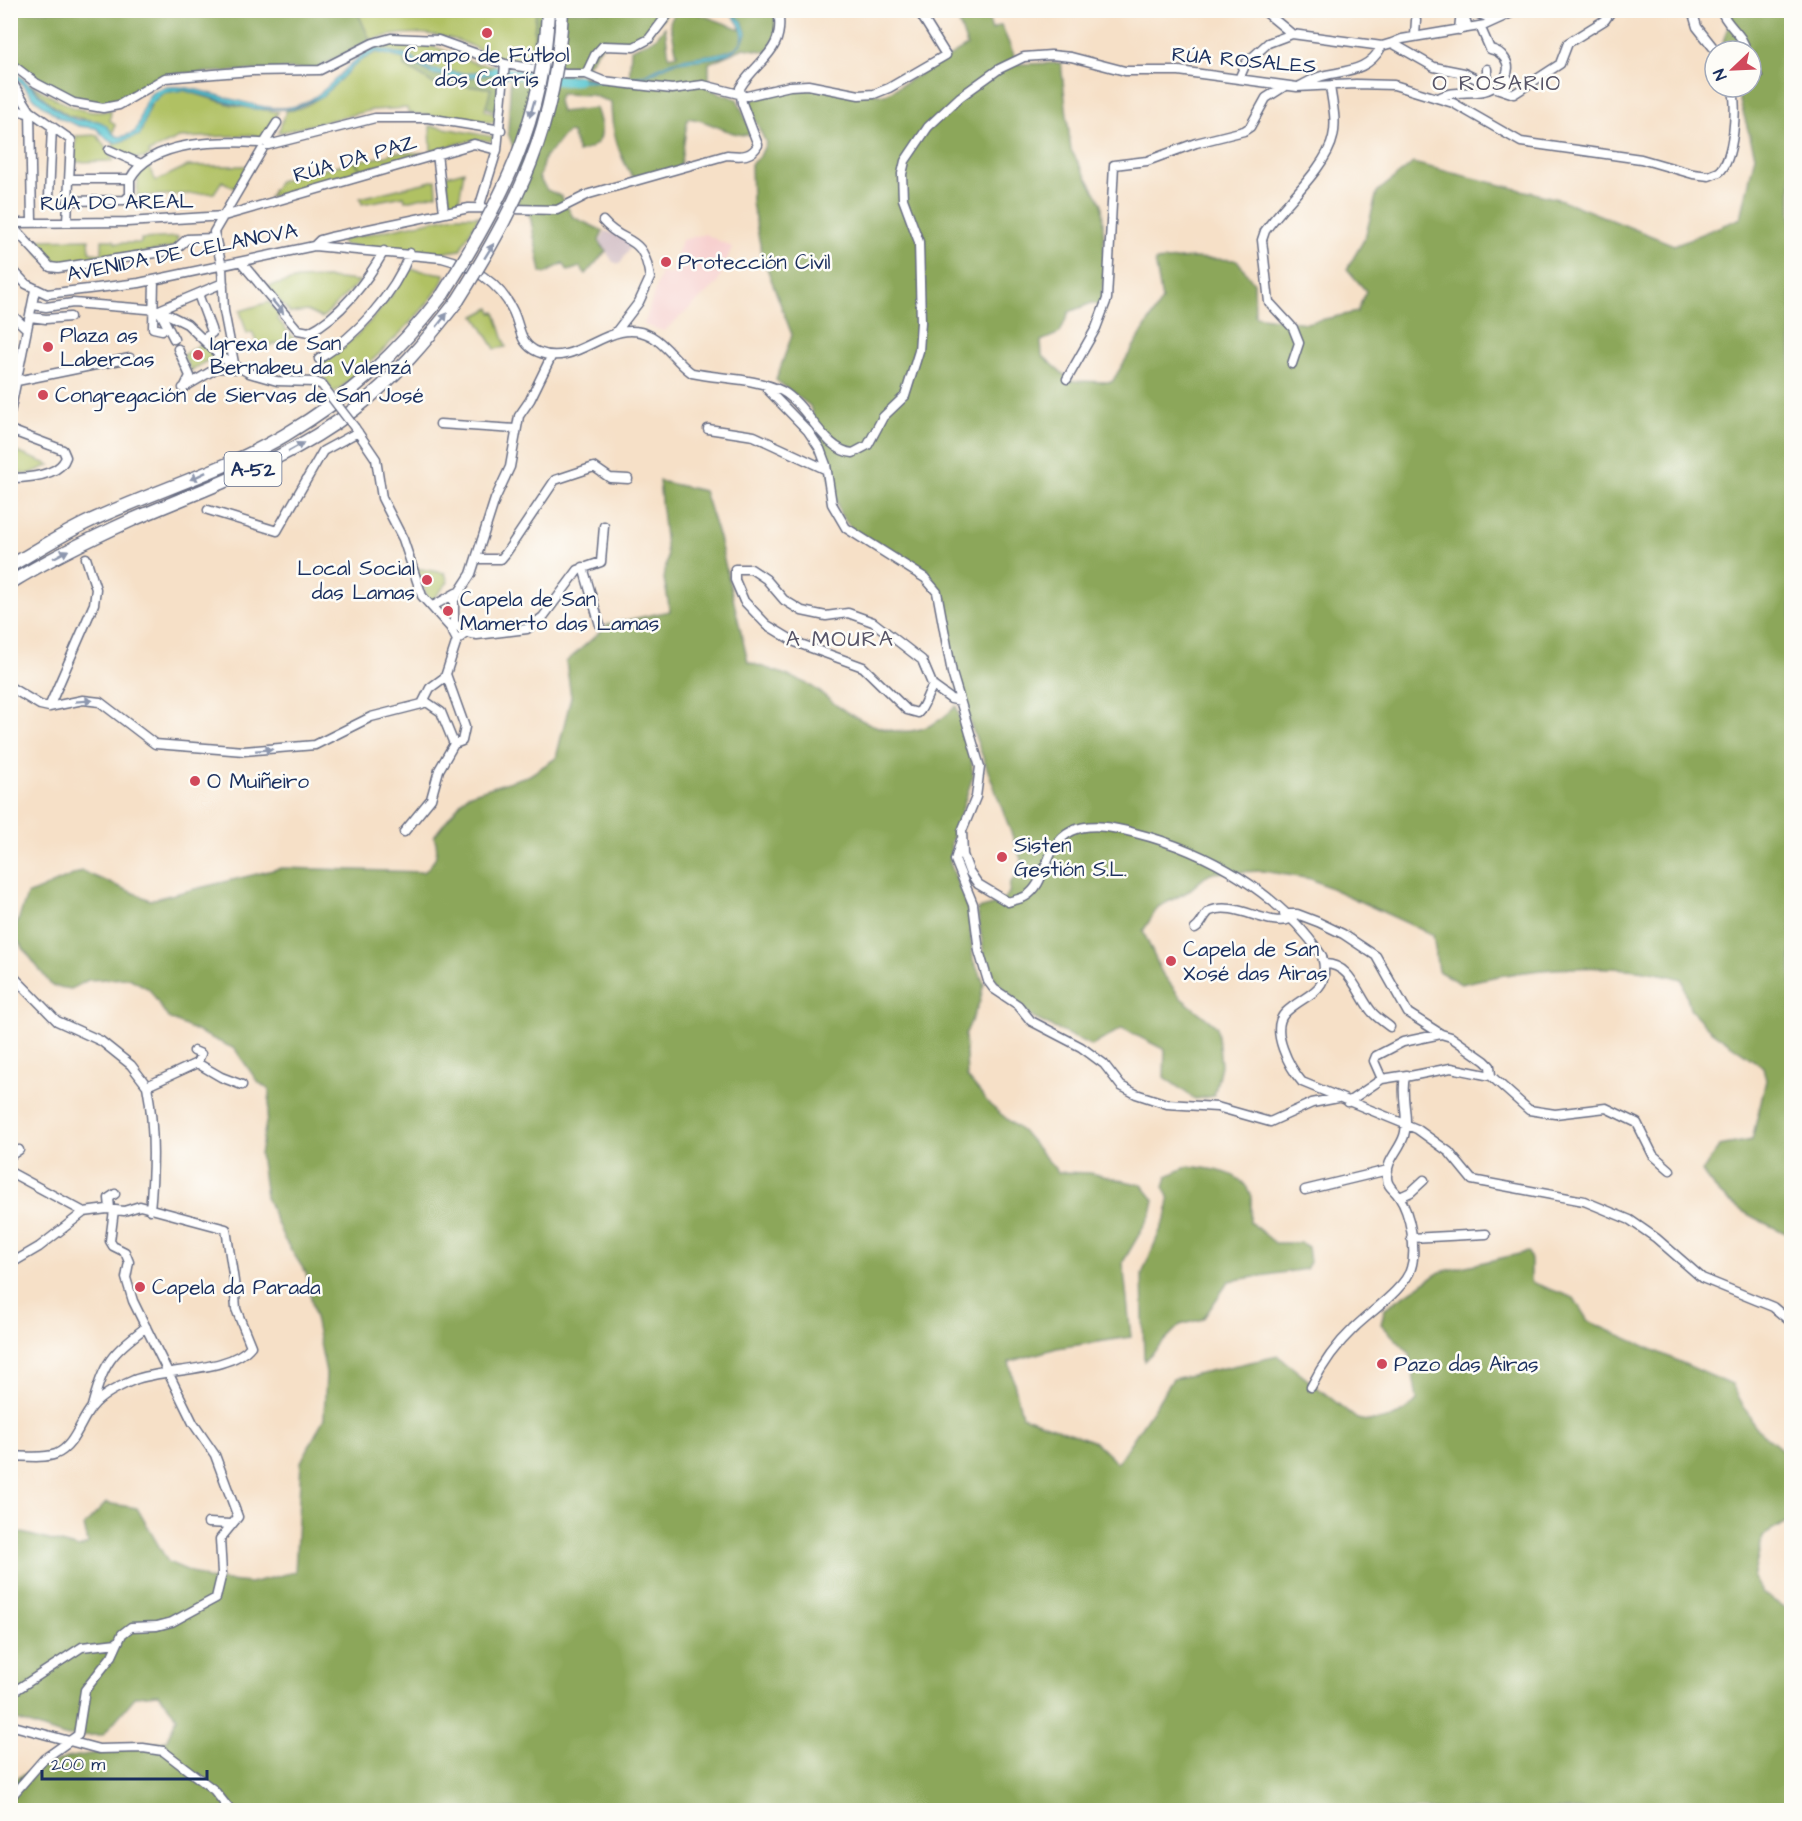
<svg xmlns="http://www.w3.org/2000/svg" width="1802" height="1821" font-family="'Architects Daughter',sans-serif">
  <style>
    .built { fill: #f7d0cf }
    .industrial { fill: #d2bec5 }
    .green { fill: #b0c164; stroke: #667861; stroke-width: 1.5 }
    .forest { fill: #8ca75a; stroke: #546b5c; stroke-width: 1.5 }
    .water { fill: #5ac7d2; stroke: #3a7b98; stroke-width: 1.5 }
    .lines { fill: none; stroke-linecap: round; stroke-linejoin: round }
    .river { stroke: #5ac7d2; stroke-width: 10 }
    .minor-casing { stroke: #686d83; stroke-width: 11 }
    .highway-casing { stroke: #686d83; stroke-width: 15 }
    .minor { stroke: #fff; stroke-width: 8 }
    .highway { stroke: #fff; stroke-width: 12 }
    .minor-bridge-casing { stroke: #686d83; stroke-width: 11; stroke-linecap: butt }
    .highway-bridge-casing { stroke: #686d83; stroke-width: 15; stroke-linecap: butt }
    .minor-bridge { stroke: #fff; stroke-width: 8 }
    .highway-bridge { stroke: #fff; stroke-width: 12 }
    .oneway { fill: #8d97ae }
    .poi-dot { fill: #d1495b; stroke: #fdfcf7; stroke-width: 2 }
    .labels { text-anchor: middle; stroke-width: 5; stroke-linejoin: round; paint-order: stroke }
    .shield { fill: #fdfcf7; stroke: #5f6c8c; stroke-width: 1.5 }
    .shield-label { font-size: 20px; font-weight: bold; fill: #1b2f5e }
    .poi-label { font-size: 21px; fill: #1b2f5e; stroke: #fdfcf7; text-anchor: start }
    .street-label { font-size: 21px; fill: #1b2f5e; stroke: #fdfcf7 }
    .neighbourhood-label { font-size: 22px; letter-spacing: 1.5px; fill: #585568; stroke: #fdfcf7 }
  </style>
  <rect width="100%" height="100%" fill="#fdfcf7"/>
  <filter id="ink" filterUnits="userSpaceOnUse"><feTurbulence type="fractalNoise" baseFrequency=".0167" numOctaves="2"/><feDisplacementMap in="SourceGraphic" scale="12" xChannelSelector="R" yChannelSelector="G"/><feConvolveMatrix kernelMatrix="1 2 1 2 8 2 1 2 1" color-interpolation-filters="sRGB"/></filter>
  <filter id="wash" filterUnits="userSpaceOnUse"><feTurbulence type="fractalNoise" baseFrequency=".008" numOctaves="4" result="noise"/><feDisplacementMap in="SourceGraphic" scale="24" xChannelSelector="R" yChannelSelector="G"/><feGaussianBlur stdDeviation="1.35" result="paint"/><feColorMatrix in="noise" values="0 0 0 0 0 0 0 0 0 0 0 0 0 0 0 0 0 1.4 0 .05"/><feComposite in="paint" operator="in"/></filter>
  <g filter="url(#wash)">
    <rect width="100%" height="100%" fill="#f6e0c7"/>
    <path class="built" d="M705 234 732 247 717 284 664 331 644 325 661 272 670 275 682 240Z"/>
    <path class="industrial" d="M605 231 621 236 633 243 620 264 613 262 600 242Z"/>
    <path class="green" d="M357 11H536L532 56C506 71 478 45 453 39 425 31 397 32 370 40Z
      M385 41 409 42 413 45C426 40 460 58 475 63 482 65 488 64 494 65L499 70 487 69 468 74 432 70 409 56 375 48 372 44Z
      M376 52 404 58 405 66 434 84 491 88 485 110 498 116 496 123 408 113 407 108 372 110 278 133 286 111C329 107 344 59 376 52Z
      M30 84C52 97 84 119 111 110L110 120 115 125 113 134 116 136 99 122 69 116 51 104Z
      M183 90 232 105 278 112 265 134 257 139 255 135 179 138 149 152 150 155C140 163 126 155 115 152L113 143C159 136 135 87 183 90Z
      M430 126 439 127 494 137 491 141 477 139 431 151Z
      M97 135 114 161 75 162 76 136Z
      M392 152 424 153 363 170 355 161 387 156Z
      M354 161 362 171 269 197 279 181Z
      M148 166 156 181 187 166H249L236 189 222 181 214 193 137 196 138 176Z
      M464 171 459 201 450 204 446 176Z
      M436 180 437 194 405 201 404 196 362 204 360 198Z
      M455 216H479L460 250 440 253 344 245 341 241 345 237V239Z
      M178 237 175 247 58 268 37 253V240L89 239 90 253 102 254V240H114L115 243H141V239Z
      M410 269 444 274C446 294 353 381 333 393L318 365C357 342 385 306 410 269Z
      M328 278 360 281 322 318 307 311 290 313 267 287 298 279Z
      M269 302 280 315 277 318 294 339 259 348 252 332 247 334 240 311Z
      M490 308 492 313 495 312 506 347 495 349 475 316Z
      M203 342 216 355 191 371 183 355Z
      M12 450 50 465 29 474 12 473Z
      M415 568 445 573 448 582 430 603Z"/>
    <path class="forest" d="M11 11H357L370 40 317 68 170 74 109 104 93 105 75 101 32 77 11 59Z
      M536 11H669L650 34 640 41 604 43 584 70 573 72 532 56Z
      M676 11H691L740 29V21L726 11H775L776 35 767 52 744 48 709 63V89L737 99 750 129 749 135C728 136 710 120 688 118L680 167 633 177C618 156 611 128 611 102L591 95 560 94 558 101 561 112 596 108C605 133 605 146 578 152L572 133 568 132C558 139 556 149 545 156L539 178 547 190 561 196 573 217 603 231 599 241 606 251 586 274 580 267 568 271 563 263 545 274 541 272 530 216 518 207 519 175 514 149 508 133 511 70 583 76 629 85 631 49 655 39 665 27 669 57 677 55 670 22Z
      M955 11H986L992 30 1001 25 1018 64 1061 63 1071 150 1102 204 1105 264 1101 306 1092 303 1069 312 1060 333 1041 341 1042 355 1071 381 1112 382 1162 300 1155 261 1192 258 1237 260 1254 283 1255 316 1306 323 1357 312 1366 291 1347 269 1365 238 1377 192 1413 163 1562 200 1674 245 1741 218 1755 155 1736 87H1751V51H1726L1723 42 1733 11H1791V1235C1754 1219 1725 1206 1702 1172L1719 1146 1752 1140 1766 1080 1763 1067 1710 1030 1690 1009 1682 979C1614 960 1529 967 1461 984L1438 971 1433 935 1311 879 1263 871 1210 873 1187 892 1158 907 1143 931 1162 973 1181 998 1217 1027 1221 1065 1214 1096 1195 1099 1164 1077 1165 1050 1122 1028 1092 1046 1033 1018 997 982 985 961 977 909 1000 903 1009 893 1010 883 1018 874 1021 859 960 696 949 646 943 596 932 579 855 533 840 514 810 406 776 380 792 335 762 255 752 203 751 164 760 156 766 143 746 101 798 89 839 87 885 95 967 46Z
      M404 58 432 74 462 78 499 73 498 113 486 107 491 88 434 84 405 66Z
      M659 481 704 491 719 538 748 662C768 669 791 675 809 685 820 691 829 700 839 707 880 734 919 745 956 706L970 746 973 776 951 843 950 863 969 912 973 960 984 983 980 1001 965 1035 967 1077 990 1105 1025 1134 1058 1172 1090 1173 1142 1185 1154 1200 1151 1214 1123 1262 1131 1337 1057 1348 1009 1362 1022 1416 1095 1442 1117 1463 1173 1379 1278 1356 1357 1419C1380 1425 1402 1417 1417 1400L1410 1354 1381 1324 1385 1308 1440 1272 1528 1252 1531 1260V1282L1574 1298 1588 1321 1732 1385 1756 1428 1791 1457V1519L1763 1536 1753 1578 1762 1593 1791 1612V1810H11V1780L66 1758 166 1741 177 1717 158 1694 136 1696 103 1735 64 1736 11 1718V1530L79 1548 88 1544 84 1526 106 1503 137 1508 168 1562 207 1579 250 1583 295 1572 301 1462 324 1418 326 1373 306 1273 284 1239 266 1197 260 1154 269 1107V1090L257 1081 235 1049 168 1018 149 989 129 978 88 980 71 989 52 986 13 935 27 895 82 871 150 900 281 868 424 872C436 861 440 852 434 836L467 795 530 775 556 758 571 697 566 662 609 624 670 611 664 579 667 557Z
      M1189 1166C1211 1169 1244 1170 1251 1197 1252 1204 1250 1214 1250 1222L1275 1243H1301L1308 1247 1310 1262 1306 1269 1229 1281 1203 1319 1180 1325 1144 1361 1142 1274 1167 1214 1169 1199 1164 1188 1167 1176Z"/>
    <path class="water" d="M729 11 742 21 746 33C738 62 702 58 678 62 664 64 654 76 639 78 615 83 589 81 565 83V79C589 78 617 80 640 76 652 73 662 64 674 61 700 52 773 60 729 11Z
      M372 48 409 56 432 70 468 74 487 69 499 70V73L462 78 432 74 409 60 376 52 358 62 323 96 293 109H253L183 90 163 93 150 105 140 135 116 143 108 140 96 128 79 126 60 118 36 100 11 72 10 68C29 82 54 114 77 120 84 121 92 119 100 122 116 128 108 145 135 132 142 121 141 104 151 94 178 68 257 121 299 105 330 94 344 64 372 48Z"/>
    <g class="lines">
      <path class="river" d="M496 71 565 81 578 80"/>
    </g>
  </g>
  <g filter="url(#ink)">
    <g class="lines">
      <g class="minor-casing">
        <path id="minor" d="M1263 10 1292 34
          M1469 10 1487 17
          M1692 10 1697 27 1716 51
          M1721 10C1727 27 1743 33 1746 51
          M1480 26 1490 49C1502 51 1512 64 1506 75L1509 81 1504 90
          M1459 30 1460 20 1466 21 1468 28
          M1415 36 1416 20
          M1392 43 1402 39 1485 25 1518 10
          M10 63 36 83 74 103 103 108 119 105 165 78 251 71 320 70 373 43 391 38 438 40 505 64 565 74H586L603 81 672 89 703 85 747 96 790 86 808 85 859 95 874 94 889 88 946 55 918 10
          M1751 63 1758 76
          M1487 69V83
          M586 74 595 55 603 46 634 47 649 39 671 10
          M10 79 30 111 71 140 67 222
          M1239 79 1246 63 1268 43 1292 34 1382 46 1392 43 1434 67 1464 73 1493 87
          M1300 86C1308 82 1316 77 1326 75 1350 70 1369 70 1382 46
          M1439 98C1455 88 1479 97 1493 87L1514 94 1560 64 1568 43 1605 20 1612 10
          M10 108 30 114
          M30 111 32 222
          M265 142 277 123
          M268 145 375 118H428L501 130
          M109 150 141 164
          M437 154 444 212
          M69 179H130C151 139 222 141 260 143
          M49 197 52 126
          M68 201 125 200 130 195V179
          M479 208 497 150 505 64
          M603 221C625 247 643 231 650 278L639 302 616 332
          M10 223 127 222 224 216 474 144 497 150
          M10 224 50 267 58 268 168 251 176 249 187 239 215 238
          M314 246 320 240 331 237 469 208 557 210 589 194 727 155C740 156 751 158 758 145L742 103 740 88C757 59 786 53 778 10
          M241 262 298 330 309 332C340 317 367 281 384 251
          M10 267 26 284 47 294 139 283 314 246 442 258C471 265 500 283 513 311 521 328 519 344 538 352 579 369 609 315 651 336 667 345 677 363 692 373 720 379 756 378 782 391 808 405 824 451 853 453L868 445 883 417 905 396 919 351 921 322 919 242 903 199 902 174 905 161 928 127 960 97 999 69 1024 57 1051 55 1071 57 1125 71H1179L1297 87 1356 84 1394 85 1453 103 1521 142 1641 159 1693 174 1709 176 1719 172C1734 161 1738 104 1732 87
          M154 280 153 328 162 330
          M198 294 211 329 212 333 203 339
          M33 305 46 307 73 303 159 310 187 324 222 358 249 373 277 381 315 382 322 385
          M10 313 27 329
          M30 317 46 319 70 317
          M174 339 159 310 223 283
          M178 349 190 376 185 386
          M319 359C358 334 393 296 410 253
          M234 363 224 311 222 267 214 232 262 150
          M1292 364 1299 343 1293 328 1269 302 1262 240 1265 231C1283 205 1327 167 1333 137 1337 120 1332 102 1330 86
          M1067 379 1096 328 1107 299 1114 165 1147 161 1196 143 1244 131 1250 127 1266 98 1285 86
          M17 381 130 358
          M183 388 217 368 241 369
          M767 389 808 431 820 449 826 465 832 504 846 528 925 578 937 592 952 673 980 767 976 797 962 831 963 855 969 871 978 884 1008 902C1014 900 1021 899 1026 896 1048 883 1043 845 1072 831 1091 822 1116 828 1135 833 1207 851 1280 893 1322 956 1332 994 1306 992 1285 1013 1269 1030 1290 1068 1302 1082L1417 1129 1449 1152 1472 1180 1584 1201 1630 1220 1656 1238 1702 1278 1773 1307 1792 1323
          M10 413 35 290
          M440 424 515 429
          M355 428 376 459 382 498 403 539 422 596 450 627 457 640
          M708 429 754 436 825 469
          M10 430 63 450 66 457C60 476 27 478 10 478
          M208 510 277 531 323 451 358 432
          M476 559H501L506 553 555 480 594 467 610 478 628 479
          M583 567 600 625
          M433 606 456 593
          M454 623 466 633 477 635 527 629 543 617 578 570 601 562 604 526
          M450 627 454 623V600L471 574 495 499 510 467 519 416 530 400 551 357
          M446 674 465 727 462 741 454 744
          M933 686C926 695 926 705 918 713L907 710 863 667 795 642 767 625 744 601 735 580V569H751L766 579 784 600 802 611 826 616 848 613 873 622 922 660 933 686 951 699 960 701
          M10 687 40 705 49 707 83 700 100 702 155 744 244 751 315 745 371 717 422 704 430 688 445 677 457 640 466 633
          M49 707 94 604 96 589 86 558
          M404 832 431 799 439 770 454 744 441 712 425 701
          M961 840 955 860 973 904 979 951 988 981 994 989 1018 1005 1031 1021 1081 1047 1104 1064 1121 1086 1136 1094 1167 1104 1217 1107 1270 1122 1312 1103 1338 1098
          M1284 914H1297L1318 922 1343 934 1376 956 1408 1013 1441 1034 1451 1037 1485 1061 1490 1066 1491 1076 1529 1110 1555 1114 1606 1108 1637 1123 1653 1155 1670 1170
          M1195 929C1202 925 1204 914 1210 911 1235 900 1269 928 1290 919
          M1324 964C1351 963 1358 996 1372 1012 1377 1018 1384 1022 1390 1027
          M10 973 57 1021 101 1041 131 1065 147 1086 197 1063 221 1077 242 1085
          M194 1051 201 1054 197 1063
          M1382 1079 1374 1061 1376 1056 1403 1042 1441 1034
          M147 1086C155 1127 154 1169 150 1210
          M1348 1102 1382 1079 1407 1075
          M10 1156 19 1150
          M10 1172 84 1212 107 1209 124 1211 140 1206 226 1229 234 1281 236 1309 251 1346C231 1372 165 1368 134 1380 120 1386 101 1395 92 1407 80 1421 75 1446 56 1454 43 1459 24 1456 10 1456
          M1305 1190 1388 1170
          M1400 1197 1411 1192 1424 1180
          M110 1209 109 1198 115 1194
          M1411 1238 1486 1234
          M10 1264 39 1247 84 1212
          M1311 1387C1322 1365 1336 1345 1354 1328 1369 1313 1406 1288 1411 1268 1417 1250 1410 1213 1399 1197 1395 1190 1387 1187 1387 1178 1386 1160 1399 1151 1404 1136 1410 1118 1400 1096 1405 1077L1451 1068 1491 1076
          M92 1406C105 1361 109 1356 146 1327
          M208 1523 231 1524
          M10 1694 82 1647 117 1643
          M10 1725 99 1749 143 1748 163 1751 214 1790 230 1810
          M10 1798 44 1759 78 1735 85 1690 112 1656 122 1634 131 1627 157 1626 172 1622 216 1598 222 1573 220 1539 238 1517 215 1455 193 1423 133 1301 126 1278 129 1262 125 1252 113 1246 110 1241 114 1210"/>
      </g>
      <g class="highway-casing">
        <path id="highway" d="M10 566C36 551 62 534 90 521 152 492 226 470 285 435 352 395 396 355 443 294
          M10 583C49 559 90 539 132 520 208 487 288 461 355 409 395 378 427 340 458 300"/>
      </g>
      <use href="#minor" class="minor"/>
      <use href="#highway" class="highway"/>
      <g class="minor-bridge-casing">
        <path id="minor-bridge" d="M322 385 355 428"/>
      </g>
      <g class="highway-bridge-casing">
        <path id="highway-bridge" d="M443 294C501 203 544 121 548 10
          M458 300C518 205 557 126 562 10"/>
      </g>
      <use href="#minor-bridge" class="minor-bridge"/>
      <use href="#highway-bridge" class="highway-bridge"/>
    </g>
    <defs><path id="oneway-solid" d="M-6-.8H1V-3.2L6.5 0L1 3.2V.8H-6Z" transform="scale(1.5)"/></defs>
    <g class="oneway">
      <use href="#oneway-solid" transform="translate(532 109) rotate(106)"/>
      <use href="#oneway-solid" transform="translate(489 251) rotate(-58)"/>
      <use href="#oneway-solid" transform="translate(278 307) rotate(50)"/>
      <use href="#oneway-solid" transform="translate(442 320) rotate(-52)"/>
      <use href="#oneway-solid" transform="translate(296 447) rotate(-29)"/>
      <use href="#oneway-solid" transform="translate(198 476) rotate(155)"/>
      <use href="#oneway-solid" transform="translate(61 554) rotate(-28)"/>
      <use href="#oneway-solid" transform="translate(84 701) rotate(-4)"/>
      <use href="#oneway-solid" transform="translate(264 750) rotate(-4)"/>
    </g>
  </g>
  <g class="poi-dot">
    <circle cx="487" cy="33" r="6"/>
    <circle cx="666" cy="262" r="6"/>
    <circle cx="48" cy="347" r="6"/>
    <circle cx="198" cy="355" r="6"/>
    <circle cx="43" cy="395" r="6"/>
    <circle cx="427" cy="580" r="6"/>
    <circle cx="448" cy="611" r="6"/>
    <circle cx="195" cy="781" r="6"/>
    <circle cx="1002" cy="857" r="6"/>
    <circle cx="1171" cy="961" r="6"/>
    <circle cx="140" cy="1287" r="6"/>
    <circle cx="1382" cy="1364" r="6"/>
  </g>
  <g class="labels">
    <rect class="shield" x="224.5" y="452" width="57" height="34" rx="4.5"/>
    <g class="shield-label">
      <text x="253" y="476">A-52</text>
    </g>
    <g class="poi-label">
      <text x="487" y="62" text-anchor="middle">Campo de Fútbol<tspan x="487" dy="24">dos Carrís</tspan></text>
      <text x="678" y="269">Protección Civil</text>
      <text x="60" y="342">Plaza as<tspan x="60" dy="24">Labercas</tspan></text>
      <text x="210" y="350">Igrexa de San<tspan x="210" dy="24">Bernabeu da Valenzá</tspan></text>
      <text x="55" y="402">Congregación de Siervas de San José</text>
      <text x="415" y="575" text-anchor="end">Local Social<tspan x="415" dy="24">das Lamas</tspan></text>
      <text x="460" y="606">Capela de San<tspan x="460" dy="24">Mamerto das Lamas</tspan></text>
      <text x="207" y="788">O Muiñeiro</text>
      <text x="1014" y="852">Sisten<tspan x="1014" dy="24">Gestión S.L.</tspan></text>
      <text x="1183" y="956">Capela de San<tspan x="1183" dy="24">Xosé das Airas</tspan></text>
      <text x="152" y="1294">Capela da Parada</text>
      <text x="1394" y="1371">Pazo das Airas</text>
    </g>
    <g class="street-label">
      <text transform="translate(1244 60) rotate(5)" y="7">RÚA ROSALES</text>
      <text transform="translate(355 158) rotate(-16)" y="7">RÚA DA PAZ</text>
      <text transform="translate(117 202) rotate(-1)" y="7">RÚA DO AREAL</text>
      <text transform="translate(182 252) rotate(-11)" y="7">AVENIDA DE CELANOVA</text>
    </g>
    <g class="neighbourhood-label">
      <text x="1497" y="90">O ROSARIO</text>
      <text x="840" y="646">A MOURA</text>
    </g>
  </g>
  <rect width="1802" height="1821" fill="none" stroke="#fdfcf7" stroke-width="36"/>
  <g transform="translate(1733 69) rotate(247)"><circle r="28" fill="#fdfcf7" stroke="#a3aaba" stroke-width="1.5"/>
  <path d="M0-4.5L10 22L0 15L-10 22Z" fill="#d1495b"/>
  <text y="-9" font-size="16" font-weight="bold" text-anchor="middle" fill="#1b2f5e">N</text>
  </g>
  <path d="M42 1770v9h165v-9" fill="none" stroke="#1b2f5e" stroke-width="3"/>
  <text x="51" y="1770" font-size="18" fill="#1b2f5e" stroke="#fdfcf7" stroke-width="4.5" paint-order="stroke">200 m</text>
</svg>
